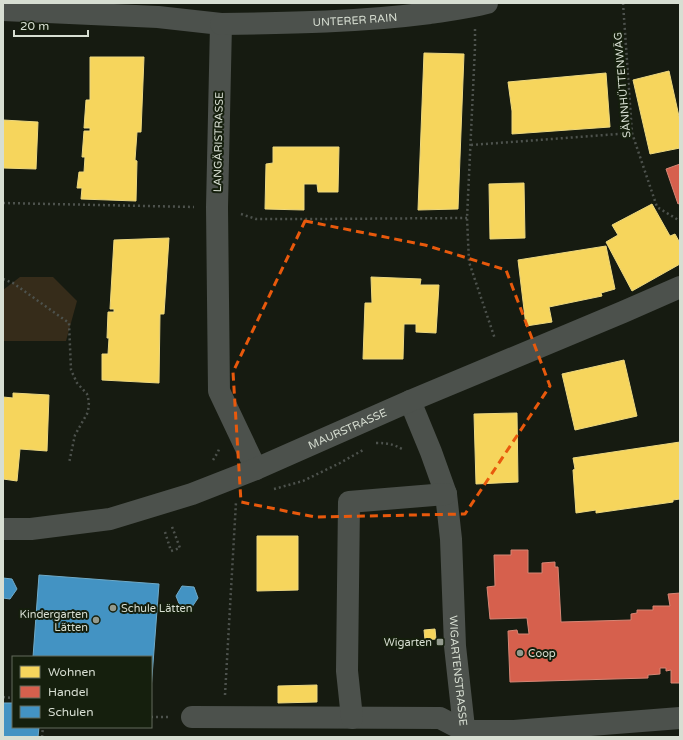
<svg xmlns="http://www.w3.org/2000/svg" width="683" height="740" font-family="'Varela Round',sans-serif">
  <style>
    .green { fill: #362c1a }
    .homes { fill: #f6d55c; stroke: #edd87f }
    .shops { fill: #d6604d; stroke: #d68675 }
    .schools { fill: #4393c3; stroke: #6faac8 }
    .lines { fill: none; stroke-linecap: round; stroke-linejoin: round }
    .path { stroke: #4d524d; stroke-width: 2.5; stroke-dasharray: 2 3; stroke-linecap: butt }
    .minor { stroke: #4c514c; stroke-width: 22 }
    .marked { fill: none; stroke: #e8590c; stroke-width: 3; stroke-dasharray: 8 5; stroke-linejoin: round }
    .poi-dot { fill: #939a8e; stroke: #151f0d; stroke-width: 1.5 }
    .labels { text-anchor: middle; stroke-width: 4; stroke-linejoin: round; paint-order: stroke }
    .street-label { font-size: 11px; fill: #d7ded2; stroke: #151f0d }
    .poi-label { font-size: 11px; fill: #d7ded2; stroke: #151f0d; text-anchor: start }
  </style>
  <rect width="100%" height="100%" fill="#161b11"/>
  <path class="green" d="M20 277H53L77 301 66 341H3V290Z"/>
  <path class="homes" d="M424 53 464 54 458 209 418 210Z
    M90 57H144L141 132H137L135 160 137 161 136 201 81 199 82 188H77L79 172H84L85 157H82L84 131H90V128H84L86 100H90Z
    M669 71 680 121V148L650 154 633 80Z
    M606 73 610 127 512 134V111L508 82Z
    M3 120 38 122 36 169 3 168Z
    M273 147H339L338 192H318L317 184H304V210L265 209 266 164 273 163Z
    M524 183 525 238 490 239 489 184Z
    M652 204 670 236 675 234 680 243V264L632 291 606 242 618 235 612 225Z
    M169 238 164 314H160L159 383 102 380V354H108L109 338H107L108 312H114V309H110L114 240Z
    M606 246 615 289 601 293 602 296 549 307 552 322 526 326 518 260Z
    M371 277 421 279 420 285H439L436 333 416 332V324H404L403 359H363L365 303H372Z
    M624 360 637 416 575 430 562 374Z
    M13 393 49 395 47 451 20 449 17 481 3 479V397L13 398Z
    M517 413 518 482 476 484 474 414Z
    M680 442V499L673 500V502L596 513V510L576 513 573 470 575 469 573 458Z
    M257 536H298V590L257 591Z
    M435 629 436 639 425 640 424 630Z
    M317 685V702L278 703V686Z"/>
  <path class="shops" d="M680 164V203L678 204 666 169Z
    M511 550H528V573H542V563L555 562V567H558L561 622 631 620V614L637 613V610H653V606H670L668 594 680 593V683H671V670L666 671V668H660V674L648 675V678L510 682 508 631 517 630 518 634H529L527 618 490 619 487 587 495 586 494 555H511Z"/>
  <path class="schools" d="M39 575 159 584 151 690V657H33Z
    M3 578 12 579 17 589 10 599 3 598Z
    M182 586 194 587 198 598 192 607 180 606 176 596Z
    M3 703H13V727H39L38 737H3Z"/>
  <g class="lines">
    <path class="path" d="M623 3 632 133 657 207 680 221
      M475 29V47L467 218 469 262 495 339
      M471 145 632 133
      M3 203 194 207
      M241 214 256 219H313L467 218
      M3 279 13 283 69 323 71 370 77 383 87 394 89 402 88 412 75 435 69 463
      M376 443C388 443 393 444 404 450
      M213 460 218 452 219 449
      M274 489 303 481 340 463 363 450
      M165 532 171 551 180 548 171 524
      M225 695 236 502
      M3 697 13 698
      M151 717H170
      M42 737 43 727"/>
    <g class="minor">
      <path d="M3 10 158 17 221 24 217 207 219 391 237 429 256 469"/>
      <path id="s1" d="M221 24C291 23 361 22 430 13 449 10 469 8 487 3"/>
      <path id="s2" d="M410 401 431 452 446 494 451 539 455 646 465 737"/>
      <path id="s3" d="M3 529H31L110 519 192 494 256 469 410 401 623 312 680 287"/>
      <path d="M192 717 440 718 465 731H514L680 718"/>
      <path d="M352 718 347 671 349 502 446 494"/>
    </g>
  </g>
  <path class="marked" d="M305 221 425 245 506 270 550 386 465 514 315 517 241 502 233 372Z"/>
  <g class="poi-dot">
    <circle cx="113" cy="608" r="4"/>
    <circle cx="96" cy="620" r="4"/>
    <rect x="436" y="638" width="8" height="8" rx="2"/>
    <circle cx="520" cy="653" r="4"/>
  </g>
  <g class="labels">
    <g class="street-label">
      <text dy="4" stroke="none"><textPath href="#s1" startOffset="134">UNTERER RAIN</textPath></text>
      <text transform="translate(622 85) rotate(-95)" y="4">SÄNNHÜTTENWÄG</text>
      <text transform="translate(218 142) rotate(-89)" y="4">LANGÄRISTRASSE</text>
      <text dy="4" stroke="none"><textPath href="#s3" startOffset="362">MAURSTRASSE</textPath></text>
      <text dy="4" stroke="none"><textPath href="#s2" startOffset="277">WIGARTENSTRASSE</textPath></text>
    </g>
    <g class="poi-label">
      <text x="121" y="612">Schule Lätten</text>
      <text x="88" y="618" text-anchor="end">Kindergarten<tspan x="88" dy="13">Lätten</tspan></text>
      <text x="432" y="646" text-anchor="end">Wigarten</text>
      <text x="528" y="657">Coop</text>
    </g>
  </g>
  <rect width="683" height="740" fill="none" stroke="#d7ded2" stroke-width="8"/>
  <rect x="12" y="656" width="140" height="72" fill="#151f0d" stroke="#636b5c"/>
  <rect x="20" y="666" width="20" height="12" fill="#f6d55c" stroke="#636b5c"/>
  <text x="48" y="676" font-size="12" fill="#d7ded2">Wohnen</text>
  <rect x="20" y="686" width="20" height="12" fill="#d6604d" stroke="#636b5c"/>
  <text x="48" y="696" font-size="12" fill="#d7ded2">Handel</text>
  <rect x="20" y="706" width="20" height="12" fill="#4393c3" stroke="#636b5c"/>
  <text x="48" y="716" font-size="12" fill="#d7ded2">Schulen</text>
  <path d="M14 30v6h74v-6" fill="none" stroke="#d7ded2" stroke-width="2"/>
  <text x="20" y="30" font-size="12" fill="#d7ded2" stroke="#151f0d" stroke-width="3" paint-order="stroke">20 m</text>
</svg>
